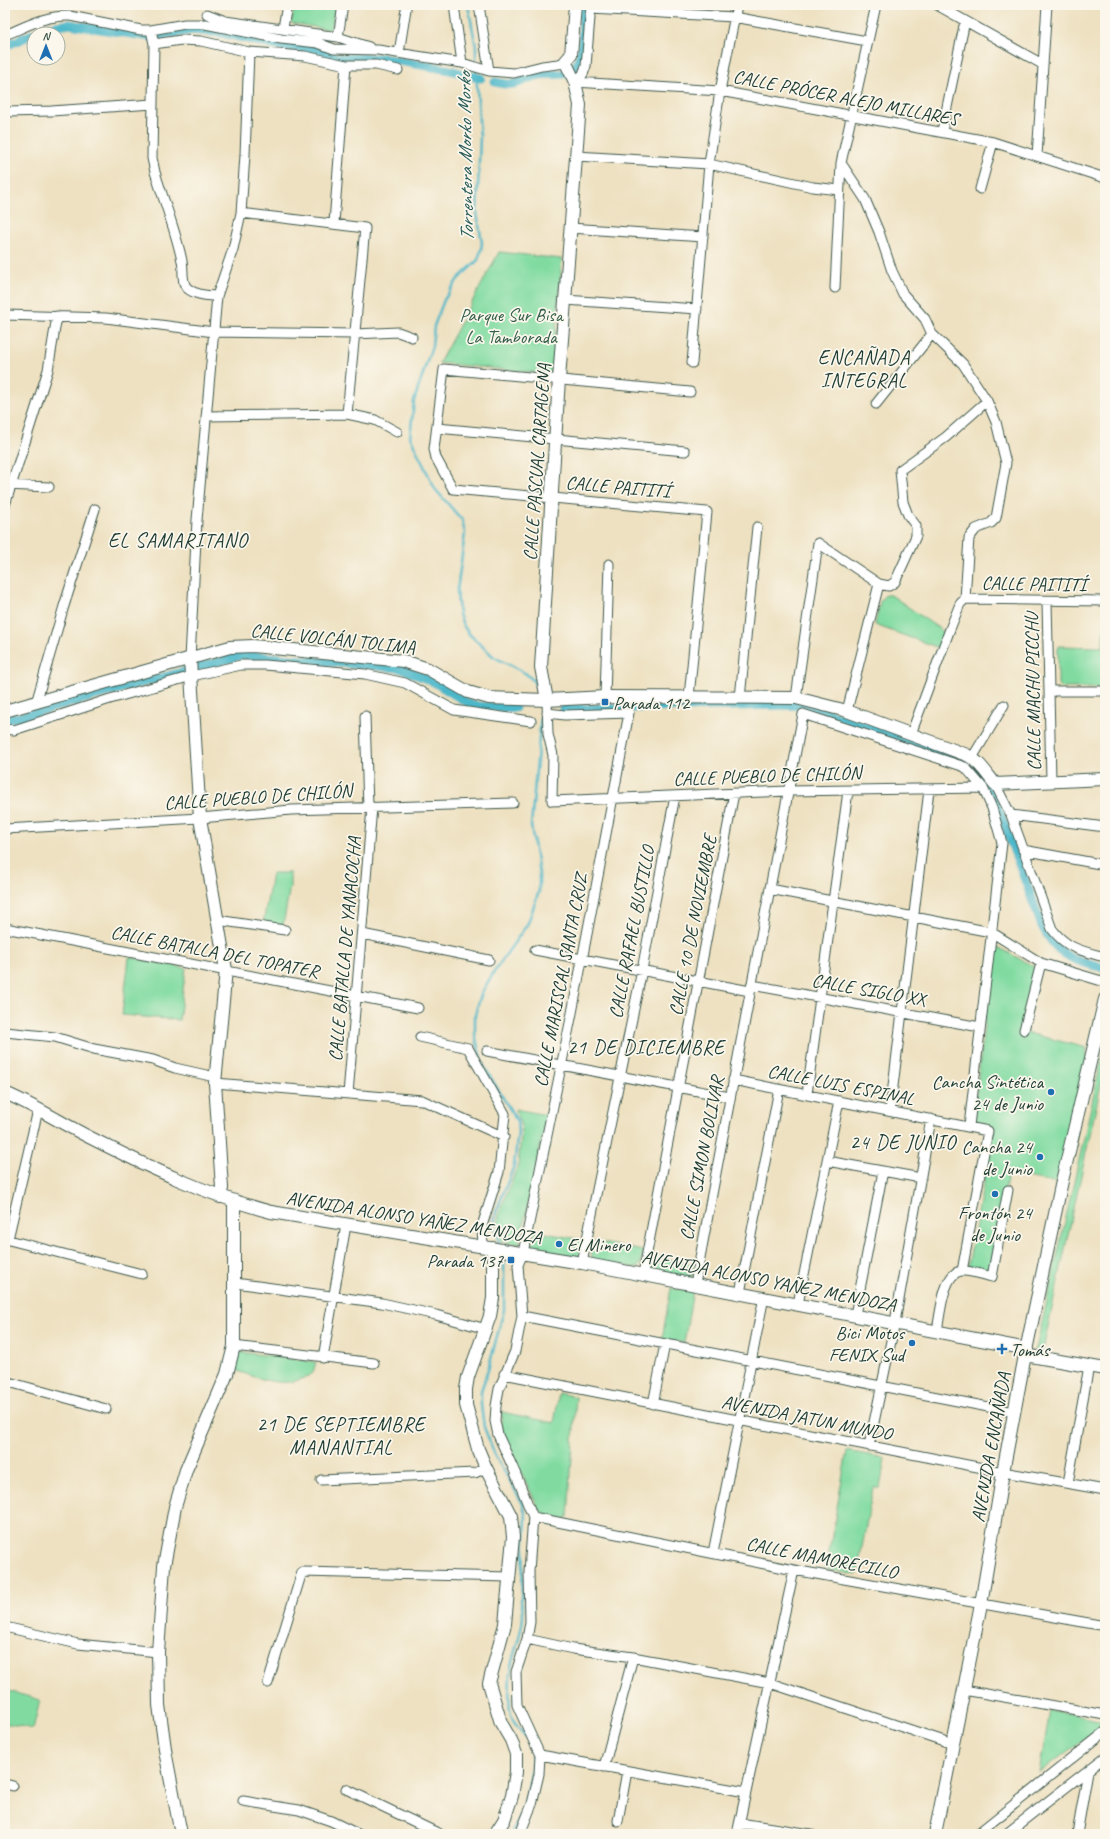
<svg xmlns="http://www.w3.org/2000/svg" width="1110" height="1839" font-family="Caveat,sans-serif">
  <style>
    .green { fill: #81dba1; stroke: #508c6a }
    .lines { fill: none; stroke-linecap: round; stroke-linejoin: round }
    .stream { stroke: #4cb7c9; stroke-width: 2.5 }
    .canal { stroke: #4cb7c9; stroke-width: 9 }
    .street-casing { stroke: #3e5649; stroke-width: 11 }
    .secondary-casing { stroke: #3e5649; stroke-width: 14 }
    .street { stroke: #fff; stroke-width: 9 }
    .secondary { stroke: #fff; stroke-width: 12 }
    .poi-dot { fill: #1f6fb2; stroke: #fbf7ec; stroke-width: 1.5 }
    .labels { text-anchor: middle; stroke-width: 3.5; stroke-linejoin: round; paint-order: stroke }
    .street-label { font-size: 19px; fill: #1f3d34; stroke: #fbf7ec }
    .park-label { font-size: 19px; fill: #335d4a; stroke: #fbf7ec }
    .poi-label { font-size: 19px; fill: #1f3d34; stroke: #fbf7ec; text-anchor: end }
    .water-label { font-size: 20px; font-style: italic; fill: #2a5c59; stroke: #fbf7ec }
    .neighbourhood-label { font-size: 20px; letter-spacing: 1px; fill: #1f3d34; stroke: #fbf7ec }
  </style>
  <rect width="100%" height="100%" fill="#fbf7ec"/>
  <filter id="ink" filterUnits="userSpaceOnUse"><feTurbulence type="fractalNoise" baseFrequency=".025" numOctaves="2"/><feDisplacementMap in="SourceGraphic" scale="8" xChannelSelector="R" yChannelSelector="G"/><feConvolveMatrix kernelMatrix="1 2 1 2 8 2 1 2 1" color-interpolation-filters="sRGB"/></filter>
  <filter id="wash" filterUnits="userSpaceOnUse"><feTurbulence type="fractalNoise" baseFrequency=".012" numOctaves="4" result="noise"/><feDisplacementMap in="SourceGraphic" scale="16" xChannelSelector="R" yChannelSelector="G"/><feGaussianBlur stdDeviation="0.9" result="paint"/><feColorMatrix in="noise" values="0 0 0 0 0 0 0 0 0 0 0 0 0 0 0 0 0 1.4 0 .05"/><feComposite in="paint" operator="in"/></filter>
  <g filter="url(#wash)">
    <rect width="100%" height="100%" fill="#eee1c1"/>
    <path class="green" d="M295 5H336L331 30 291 23Z
      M499 252 562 259 553 368 549 374 439 363Z
      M885 595H891L944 632 939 648 875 625 880 602Z
      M1103 630 1105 631V688H1062L1058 684V646L1103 647Z
      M272 873H290V886L283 926 263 924Z
      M998 947 1033 966 1035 970 1020 1031 1087 1048 1085 1056 1088 1057 1056 1183 1008 1173 990 1272 968 1267 994 1126 973 1121 993 950Z
      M129 957 186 968 179 1020 122 1015Z
      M1105 1045V1066L1042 1354 1034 1352 1036 1349Z
      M515 1109 547 1115 520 1241 518 1244 502 1242C499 1231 497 1224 499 1213L518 1165 522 1129Z
      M535 1231 583 1240 581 1254 577 1257 535 1249 532 1247Z
      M593 1241 643 1251 640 1265 636 1268 593 1260 591 1253Z
      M650 1255 694 1265 692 1276 688 1278 650 1271 648 1268Z
      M671 1288 693 1291 684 1343 662 1339Z
      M240 1352 316 1362 313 1373C287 1391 259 1379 233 1369Z
      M559 1393 576 1397 568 1517 562 1520 547 1516 539 1509 503 1435 501 1424 502 1412 554 1423Z
      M847 1451 885 1458 880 1488H873L857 1575 826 1569Z
      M5 1690 40 1700 33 1729 5 1723Z
      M1050 1711 1105 1721V1723L1039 1773Z"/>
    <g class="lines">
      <path class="stream" d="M468 5 476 47V64
        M476 69 480 137 477 213 482 243 481 250 478 260 458 279 444 300 434 326 432 346 414 401 410 437 435 489 462 520 465 533 457 591 459 614 463 625 469 634 494 657 525 673 533 680 539 693
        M500 1246 494 1224 496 1212 514 1166 518 1132 517 1121 482 1063 475 1034V1014L482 992 494 972 528 923 539 891V873L531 826 541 716
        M502 1254 504 1261V1310L488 1370 481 1391V1405L484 1427 495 1455 523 1504 526 1518 521 1601C529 1625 511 1651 510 1675 510 1688 507 1706 512 1718 516 1729 527 1734 531 1746 535 1761 527 1798 522 1812 519 1820 514 1827 511 1834"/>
      <path class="canal" d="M5 46 49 27 69 24 144 36 155 37 192 30 222 33 282 47 321 50 338 58H382L450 70 464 74
        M470 76 481 78
        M495 82C522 88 517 80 539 75 548 73 559 76 567 73 587 66 582 23 583 5
        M563 709 792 705 811 707 972 764 990 789 996 802 1042 926C1057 956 1074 962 1105 968
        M5 719 19 717 243 655 400 668 432 681 468 703 479 706 515 708"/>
    </g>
  </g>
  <g filter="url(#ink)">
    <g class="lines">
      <g class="street-casing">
        <path id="street" d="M454 5 462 63
          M479 5 489 71
          M937 5 1042 64
          M591 9 734 17 867 41
          M207 14 225 21 338 37 369 47
          M283 28 287 5
          M151 30 154 44 152 158 155 172C164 202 176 231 182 261 184 269 181 282 187 288 195 295 208 296 217 296
          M5 35C27 26 46 15 70 16L141 30H151L185 24H205L281 39 318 43 334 49 378 50 462 63 489 71 514 73 542 66 566 63
          M338 37 343 5
          M154 44 181 40 201 41 249 52 305 56 346 65H376L398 70
          M399 53 406 9
          M575 82 720 91 993 142 1105 178
          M575 82 583 74 586 66 591 5
          M5 112 51 111 153 104
          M942 131 965 21
          M576 156 709 164 813 187 839 190
          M1037 156 1047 5
          M841 163 865 199 879 232 892 271 903 294 925 319 932 334 963 364 987 401 996 422 1006 463 996 518 991 523 976 529 969 538 965 599 960 604 950 629 911 734
          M980 189 993 142
          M241 213 365 228 347 414
          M334 223 346 65
          M570 228 703 237
          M835 288 841 163 876 5
          M565 300 697 309
          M5 315 106 318 214 332 355 334 398 332 412 337
          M692 363 709 164 720 91 737 5
          M876 404 932 334
          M206 416 347 414 375 420 397 432
          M437 428 685 451
          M6 485 49 487
          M5 505 48 370 57 316
          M965 599 1104 601
          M1047 601 1051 781
          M190 659 197 520 217 296 233 249 241 213 245 155 249 52
          M1049 691H1105
          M605 697 609 564
          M689 697 707 512 453 489 436 458 434 449 444 369 690 392
          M740 698 757 527
          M796 698 818 543 879 584
          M547 700 548 734 553 755 552 801 789 791 983 788
          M36 703 64 606 95 509
          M847 711 879 584 889 586 895 582 916 536V526L908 515 903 502 900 470 946 437 987 401
          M365 716 368 807
          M5 729 14 730 110 699 192 676 241 665H265L365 674 405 683 454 710 531 721
          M972 758 1004 705
          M995 784 1011 815 1052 929C1067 949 1082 951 1105 957
          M1011 815 1105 827
          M5 829 200 818 291 810 513 803
          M1023 850 1105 865
          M770 889 991 932 1041 963 1105 982
          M217 920 285 930
          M5 928 418 1008
          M362 934 489 960
          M535 950 750 991
          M752 985 980 1027
          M1024 1030 1041 963
          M5 1032 55 1037 94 1049 153 1060 175 1068 215 1077
          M420 1037 468 1048 505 1114 499 1172 482 1226 483 1247
          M487 1051 730 1097
          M733 1080 988 1131 962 1271
          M215 1083 422 1100 504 1137
          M348 1094 372 807
          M807 1094 848 791
          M890 1111 929 790
          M827 1161 921 1178
          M5 1239 142 1274
          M8 1239 38 1110
          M582 1263 642 970 675 796
          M643 1274 734 793
          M235 1283 382 1303 436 1315 486 1329
          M695 1284 803 714 965 767 983 788 992 808 1002 843 969 1126
          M740 1293 779 1089
          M798 1304 839 1101
          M855 1315 883 1171
          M522 1316 1014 1412
          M937 1331C940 1316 943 1273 961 1271 971 1270 983 1275 992 1277L1008 1190
          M234 1346 374 1363
          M323 1358 346 1225
          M504 1374 1003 1472 1105 1490
          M5 1381 106 1409
          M653 1404 665 1344
          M869 1446 895 1322 931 1119
          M321 1480 475 1473 486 1468
          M1068 1483 1089 1366
          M533 1517 794 1570 1105 1626
          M713 1553 764 1297
          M5 1627 78 1644 158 1652
          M527 1639 573 1649 633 1657 770 1683 953 1744
          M268 1683 302 1572 509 1577
          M964 1690 1105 1715
          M540 1755 746 1792
          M604 1767 633 1657
          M5 1784 13 1786
          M346 1789 440 1834
          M243 1801 299 1810 331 1821 358 1834
          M618 1821 627 1771
          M740 1823 811 1834
          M520 1834 532 1804 539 1774 540 1755 517 1705 516 1672 527 1639 530 1622 529 1571 533 1517 514 1470 498 1435 495 1421 496 1406 499 1389 515 1351 522 1316 518 1265 523 1253 572 1013 629 713 565 715 547 713
          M737 1834 794 1570
          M977 1834 1105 1732
          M1006 1834 1105 1757
          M1077 1834 1088 1771"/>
      </g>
      <g class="secondary-casing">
        <path id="secondary" d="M565 62 571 55 575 5
          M190 659 200 818 226 970 215 1083 222 1188 220 1197
          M547 700 541 667 559 379 580 105 575 82 566 63
          M5 711 230 647 253 646 403 661 428 669 468 692 489 698 547 700 605 697 796 698 847 711 967 755C979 761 987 774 995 784L1105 779
          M5 1093C34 1105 61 1123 89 1137 148 1167 207 1195 271 1212L582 1263 1027 1349
          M493 1248V1298L490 1316 468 1377 466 1389V1405L478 1449 486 1468 511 1516 513 1537 505 1624 489 1683 501 1723 511 1740 516 1754V1772L512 1796 504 1820 495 1834
          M1025 1355 1105 1369
          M181 1834 166 1756 159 1705 158 1652 164 1566 175 1507 186 1470 227 1374 234 1346V1202
          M935 1834 981 1604 1003 1472 1025 1355 1062 1181 1105 999"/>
      </g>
      <use href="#street" class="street"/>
      <use href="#secondary" class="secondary"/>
    </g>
  </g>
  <g class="poi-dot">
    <rect x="601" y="698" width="8" height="8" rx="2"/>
    <circle cx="1051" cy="1092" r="4"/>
    <circle cx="1040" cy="1157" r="4"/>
    <circle cx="995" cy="1194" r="4"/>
    <circle cx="559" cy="1244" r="4"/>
    <rect x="507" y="1256" width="8" height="8" rx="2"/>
    <circle cx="912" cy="1343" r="4"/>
    <path d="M1000 1343h4v4h4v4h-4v4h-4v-4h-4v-4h4z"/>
  </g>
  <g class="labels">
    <g class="street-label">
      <text transform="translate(846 97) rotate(11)" y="7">CALLE PRÓCER ALEJO MILLARES</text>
      <text transform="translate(536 462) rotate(-86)" y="7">CALLE PASCUAL CARTAGENA</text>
      <text transform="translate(618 486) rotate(5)" y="7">CALLE PAITITÍ</text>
      <text transform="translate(1034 583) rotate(1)" y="7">CALLE PAITITÍ</text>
      <text transform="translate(333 638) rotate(6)" y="7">CALLE VOLCÁN TOLIMA</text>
      <text transform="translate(1032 692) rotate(-91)" y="7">CALLE MACHU PICCHU</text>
      <text transform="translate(767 775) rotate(-2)" y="7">CALLE PUEBLO DE CHILÓN</text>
      <text transform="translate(258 796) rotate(-4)" y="7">CALLE PUEBLO DE CHILÓN</text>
      <text transform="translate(692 925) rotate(-79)" y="7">CALLE 10 DE NOVIEMBRE</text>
      <text transform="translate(631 932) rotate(-79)" y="7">CALLE RAFAEL BUSTILLO</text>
      <text transform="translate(344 949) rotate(-85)" y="7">CALLE BATALLA DE YANACOCHA</text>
      <text transform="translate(215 951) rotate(11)" y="7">CALLE BATALLA DEL TOPATER</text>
      <text transform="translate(560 980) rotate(-79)" y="7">CALLE MARISCAL SANTA CRUZ</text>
      <text transform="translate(869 989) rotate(10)" y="7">CALLE SIGLO XX</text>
      <text transform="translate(841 1084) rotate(11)" y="7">CALLE LUIS ESPINAL</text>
      <text transform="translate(701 1158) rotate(-79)" y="7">CALLE SIMON BOLIVAR</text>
      <text transform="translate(414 1217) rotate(9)" y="7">AVENIDA ALONSO YAÑEZ MENDOZA</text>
      <text transform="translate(769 1280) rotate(11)" y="7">AVENIDA ALONSO YAÑEZ MENDOZA</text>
      <text transform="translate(807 1417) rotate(11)" y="7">AVENIDA JATUN MUNDO</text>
      <text transform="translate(990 1447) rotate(-80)" y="7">AVENIDA ENCAÑADA</text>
      <text transform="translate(822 1557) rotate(11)" y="7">CALLE MAMORECILLO</text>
    </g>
    <g class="park-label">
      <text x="511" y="321">Parque Sur Bisa<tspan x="511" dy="22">La Tamborada</tspan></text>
    </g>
    <g class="poi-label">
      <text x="613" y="709" text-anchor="start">Parada 112</text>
      <text x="1043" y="1088">Cancha Sintética<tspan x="1043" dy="22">24 de Junio</tspan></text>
      <text x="1032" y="1153">Cancha 24<tspan x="1032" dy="22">de Junio</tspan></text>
      <text x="995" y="1219" text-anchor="middle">Frontón 24<tspan x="995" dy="22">de Junio</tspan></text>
      <text x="567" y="1251" text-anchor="start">El Minero</text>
      <text x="503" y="1267">Parada 137</text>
      <text x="904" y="1339">Bici Motos<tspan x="904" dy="22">FENIX Sud</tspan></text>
      <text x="1010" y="1356" text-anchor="start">Tomás</text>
    </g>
    <g class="water-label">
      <text transform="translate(465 157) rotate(-91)" y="7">Torrentera Morko Morko</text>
    </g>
    <g class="neighbourhood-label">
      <text x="864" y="364">ENCAÑADA<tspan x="864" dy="23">INTEGRAL</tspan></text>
      <text x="178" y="547">EL SAMARITANO</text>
      <text x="646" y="1054">21 DE DICIEMBRE</text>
      <text x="903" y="1149">24 DE JUNIO</text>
      <text x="341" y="1431">21 DE SEPTIEMBRE<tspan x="341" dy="23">MANANTIAL</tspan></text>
    </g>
  </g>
  <rect width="1110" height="1839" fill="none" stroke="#fbf7ec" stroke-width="20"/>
  <g transform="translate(46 46)"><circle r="19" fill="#fbf7ec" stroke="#a3ada2"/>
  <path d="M0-3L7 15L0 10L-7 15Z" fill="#1f6fb2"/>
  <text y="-6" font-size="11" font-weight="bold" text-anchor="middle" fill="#1f3d34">N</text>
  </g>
</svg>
